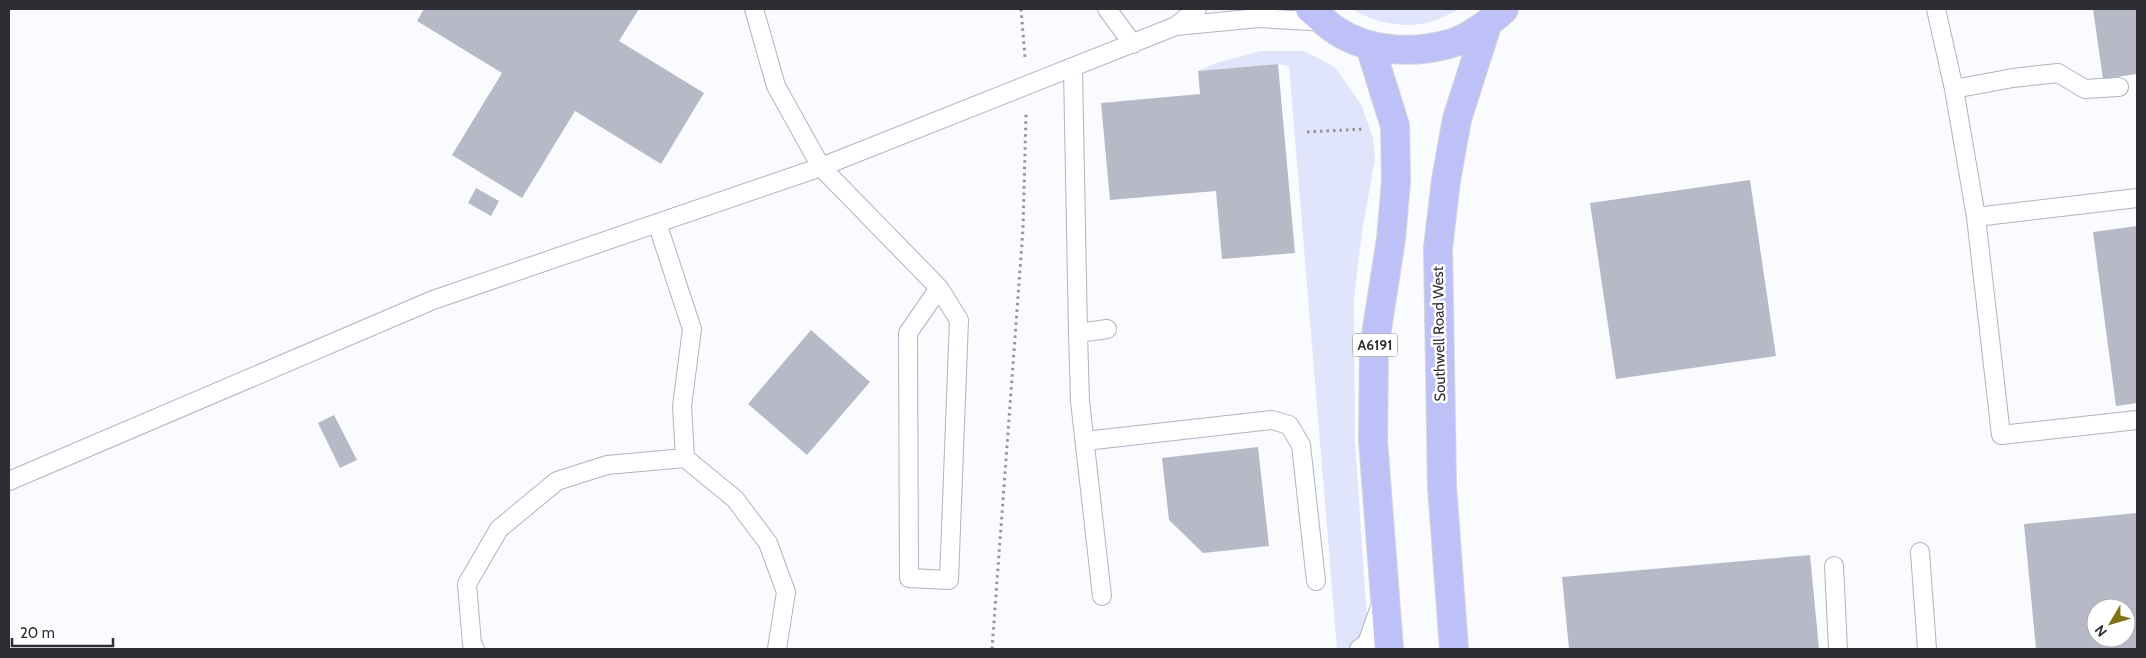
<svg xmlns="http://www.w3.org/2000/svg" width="2146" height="658" font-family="Cabin,sans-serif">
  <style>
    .green { fill: #e1e5fc }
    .building { fill: #b7b9c7; fill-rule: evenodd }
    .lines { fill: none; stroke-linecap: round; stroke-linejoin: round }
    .service-casing { stroke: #b1b3c1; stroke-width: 20 }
    .primary-casing { stroke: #d5d5d6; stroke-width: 30 }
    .path { stroke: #949499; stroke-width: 3; stroke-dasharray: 2.5 4; stroke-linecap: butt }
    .service { stroke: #fff; stroke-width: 18 }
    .primary { stroke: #bec1f8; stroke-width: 28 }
    .labels { text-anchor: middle; stroke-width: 5; stroke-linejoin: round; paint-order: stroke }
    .shield { fill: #fff; stroke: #6c6c70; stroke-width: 1 }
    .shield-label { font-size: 14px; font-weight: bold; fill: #2d2d33 }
    .street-label { font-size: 15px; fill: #2d2d33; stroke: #fff }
  </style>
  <rect width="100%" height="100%" fill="#fafbfe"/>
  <path class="green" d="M1352 9H1460C1450 13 1441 19 1431 22 1405 29 1374 23 1352 9Z
    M1260 51H1304L1335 67 1362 106 1373 138 1375 159 1362 231 1354 299 1355 442 1369 649H1337L1289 66 1278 64 1198 71 1216 63Z"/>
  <path class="building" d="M424 9H639L619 41 704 93 661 164 575 111 522 198 452 155 502 73 417 21Z
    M2093 9H2137V74L2103 79Z
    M1278 64 1295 253 1222 259 1216 191 1110 200 1101 103 1200 94 1198 71Z
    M1750 180 1776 356 1616 379 1590 203Z
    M476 188 499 201 491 216 468 203Z
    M2137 226V403L2116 406 2093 232Z
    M811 330 870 382 807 455 748 404Z
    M334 415 357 460 340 468 318 423Z
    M1258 447 1269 546 1203 553 1169 520 1162 458Z
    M2137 513V649H2036L2024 524ZM2096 608H2126V638H2096Z
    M1810 555 1819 649H1569L1562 577Z"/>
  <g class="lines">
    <g class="service-casing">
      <path id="service" d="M754 9 776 86 821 167 939 288 959 320 949 580 909 578 908 333 939 288
        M1107 9 1133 44
        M1936 9 1954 89 1976 217
        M1176 26 1197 9
        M1073 69 1078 333 1107 329
        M1954 89 2013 78 2058 73 2085 89 2119 87
        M2137 198 1976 217 2001 435 2137 420
        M657 223 692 329 682 406 685 458 735 499 768 543 786 592 777 649
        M1078 333 1080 401 1102 596
        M1085 441 1272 420 1289 425 1301 445 1316 581
        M9 481 433 300 821 167 1176 26 1259 18 1327 22
        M1920 552 1927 649
        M1834 566 1838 649
        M475 649 472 644 467 584 499 529 557 481 607 465 685 458
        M1359 649 1367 643 1381 604"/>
    </g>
    <g class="primary-casing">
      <path id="primary" d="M1310 9C1319 16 1327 25 1337 31 1369 52 1413 54 1449 44 1470 38 1489 23 1504 9
        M1370 46 1395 126 1396 181 1391 239 1374 348 1373 440 1389 649
        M1454 649 1442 486 1438 248 1446 180 1457 119 1487 25"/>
    </g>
    <path class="path" d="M1021 9 1025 57
      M1307 132 1364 129
      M992 649 1023 229 1026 114"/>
    <use href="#service" class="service"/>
    <use href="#primary" class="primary"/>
  </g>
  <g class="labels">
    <rect class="shield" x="1352.5" y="333.5" width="45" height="23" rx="4"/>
    <g class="shield-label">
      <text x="1375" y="350">A6191</text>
    </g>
    <g class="street-label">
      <text transform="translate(1439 334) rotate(-91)" y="5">Southwell Road West</text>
    </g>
  </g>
  <rect width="2146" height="658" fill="none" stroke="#2d2d33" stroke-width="20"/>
  <g transform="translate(2111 623) rotate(232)"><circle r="24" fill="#ffffff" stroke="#ababad"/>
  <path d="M0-4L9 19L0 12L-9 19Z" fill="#827214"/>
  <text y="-8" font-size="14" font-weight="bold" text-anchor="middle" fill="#2d2d33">N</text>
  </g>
  <path d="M12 638v8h101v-8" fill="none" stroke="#2d2d33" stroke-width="2.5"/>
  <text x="20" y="638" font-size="15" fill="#2d2d33" stroke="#ffffff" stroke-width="4" paint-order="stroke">20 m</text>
</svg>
